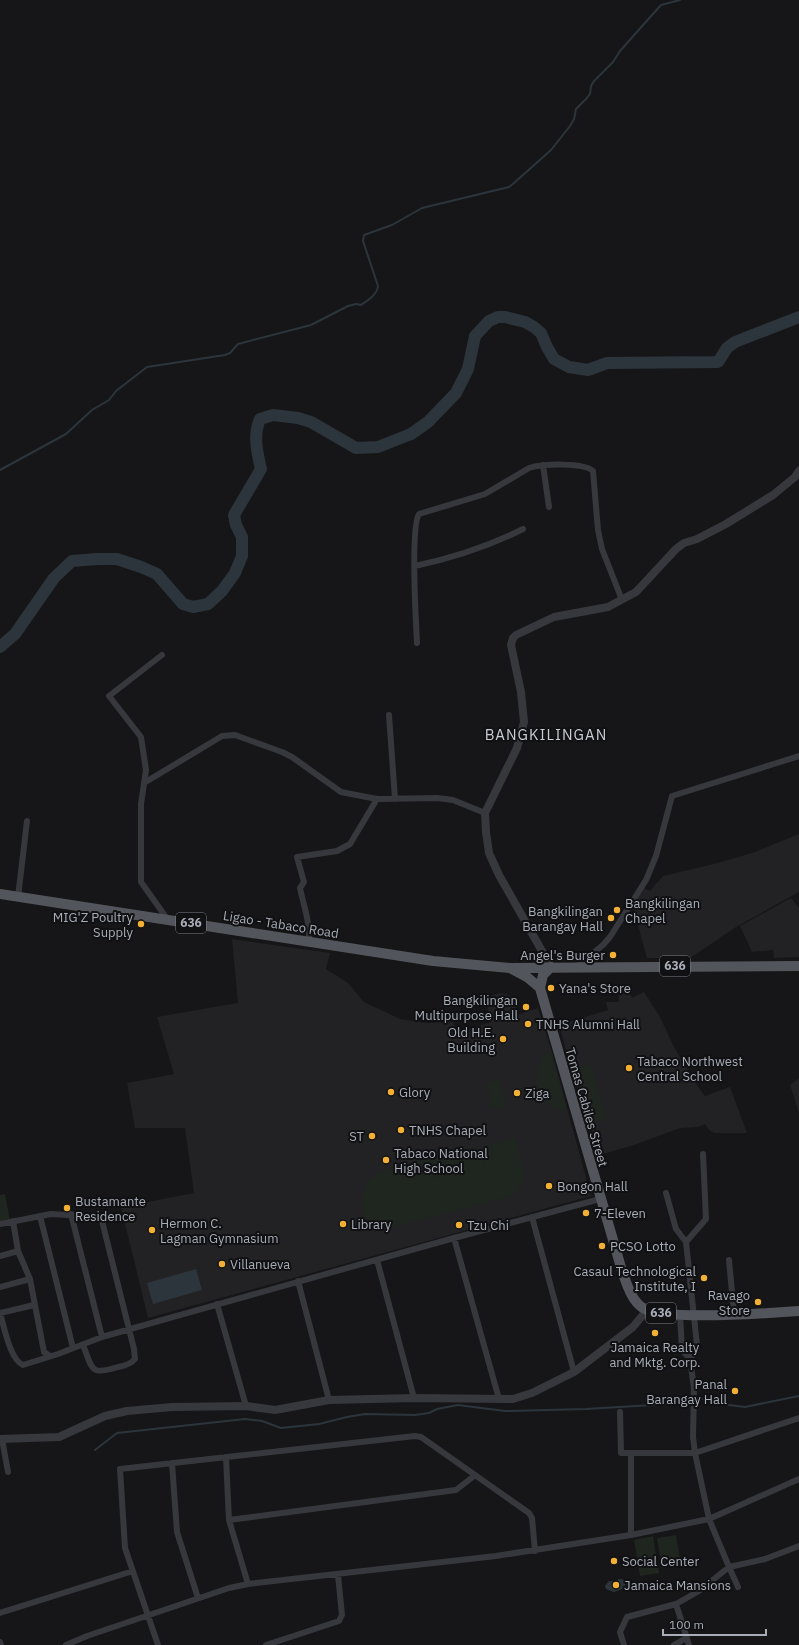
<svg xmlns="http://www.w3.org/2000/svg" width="799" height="1645" font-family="'IBM Plex Sans',sans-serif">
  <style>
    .built { fill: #222225 }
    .green { fill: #1e261f }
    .water { fill: #2c353c }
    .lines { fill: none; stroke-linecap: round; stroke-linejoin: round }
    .stream { stroke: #2c353c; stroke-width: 2 }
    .river { stroke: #2c353c; stroke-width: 12 }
    .minor { stroke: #37383d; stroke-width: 6 }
    .tertiary { stroke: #37383d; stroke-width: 8 }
    .primary { stroke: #53555c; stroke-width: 10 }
    .poi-dot { fill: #f2b134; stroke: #111113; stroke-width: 1.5 }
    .labels { text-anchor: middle; stroke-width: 4; stroke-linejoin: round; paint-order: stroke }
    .shield { fill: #111113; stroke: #7b7e86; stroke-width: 1 }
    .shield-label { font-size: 12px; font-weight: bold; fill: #a8adb8 }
    .poi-label { font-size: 13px; fill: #a8adb8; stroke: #111113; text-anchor: start }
    .street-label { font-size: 13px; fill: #a8adb8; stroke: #111113 }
    .quarter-label { font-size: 15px; letter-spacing: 1px; fill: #c9ccd4; stroke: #111113 }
  </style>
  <rect width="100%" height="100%" fill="#161618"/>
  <path class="built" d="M799 834V892L736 927 690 958H647L633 907 644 888 650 891 663 876 714 864 752 853Z
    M791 898 799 908V957L774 958 773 950 752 952 740 926Z
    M232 939 330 953 326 969 348 983 364 1002 400 1019 427 1023 453 1022 457 1033 491 1022 485 997 501 993 512 996 517 1015 538 1008 552 1052 591 1196 148 1318 121 1207 194 1193 185 1128H135L127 1083 174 1074 157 1017 238 1003Z
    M628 990 632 998 644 992 660 1017 675 1049 699 1088 705 1096 730 1087 747 1133H714L709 1130 705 1124 698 1127 680 1128 634 1145 596 1156 559 1025 608 1010 606 1002H619L618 991Z
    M799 1078V1113L790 1085Z"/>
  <path class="green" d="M550 1051 567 1111C538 1108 524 1068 550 1051Z
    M591 1065 606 1119 589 1123 574 1069Z
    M499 1079 506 1106 493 1109 486 1083Z
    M515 1138 525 1176 517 1192 511 1196 389 1228C383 1228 374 1228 369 1222 359 1211 361 1186 373 1177 388 1165 413 1163 431 1158L436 1178 486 1166 482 1147Z
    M481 1147 485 1166 437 1177 432 1158Z
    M5 1194 10 1221 0 1222V1195Z
    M676 1535 681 1565 662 1568 657 1538Z
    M653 1536 659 1573 640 1576 634 1540Z"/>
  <path class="water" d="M196 1269 202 1290 153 1304 147 1283Z
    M619 1579 625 1580 626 1582 625 1588 614 1592 606 1589 605 1586 609 1581 615 1582Z"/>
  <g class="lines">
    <path class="stream" d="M0 470 66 434 92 410 109 400 116 391 147 367 225 355 230 353 238 344 311 325 348 306 356 304 361 305C368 300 377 295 378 286L363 241 364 235 392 225 422 208 509 187 514 183 551 150 570 126 574 119 576 109 586 99 590 94 591 86 594 81 613 62 620 51 652 15 661 5 680 0
      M95 1450 117 1433 245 1419 262 1421 281 1428 319 1424 347 1417 365 1414 415 1415 429 1413 437 1409 458 1405 505 1411 586 1409 669 1404 707 1398 729 1405 745 1407 799 1396"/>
    <path class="river" d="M0 647 15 634 54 578 72 561 97 559H117L141 567 157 574 183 604 193 607 208 604 222 591 235 573 242 556V537L236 525 234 515 261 469C257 452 253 435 260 419L273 415 298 418 311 422 356 448 378 447 411 434 428 422 456 393 468 369 475 336 489 321 498 317H505L525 322 534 327 541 333 547 347 554 359 569 367 588 370 607 363 718 362 727 348 735 342 799 317"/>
    <path class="minor" d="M543 465 549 507
      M415 566C452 558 489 546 523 529
      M417 643C416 621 410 528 419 514L485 494 529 468C542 464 583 462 593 471L598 530 602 549 622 600
      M162 655 109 696 141 737 146 770 141 804V882L168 920
      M389 715 395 799
      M144 783 222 736 235 735 282 752 292 757 341 792 377 799 437 798 453 800 485 813
      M18 897 27 821
      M309 942C310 922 304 907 300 888L304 882 297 857 337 851 350 844 377 799
      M576 967 603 945 610 937 646 880 656 856 672 796 799 756
      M666 1193 676 1229 686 1242 697 1345 696 1351 690 1359
      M71 1214 102 1337
      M40 1216 73 1348
      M532 1217 574 1372
      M13 1221 18 1251 30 1279 44 1352 50 1356
      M0 1224 51 1214 101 1217 134 1349 135 1359C131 1364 124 1366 118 1367 89 1376 93 1369 83 1345
      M454 1238 499 1399
      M686 1242 706 1219 703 1154
      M0 1256 18 1251
      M377 1260 414 1398
      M729 1260 734 1314
      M298 1281 329 1400
      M0 1287 30 1279
      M217 1304 246 1406
      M34 1305 0 1313C4 1326 10 1360 23 1365L58 1354 102 1337 454 1238 600 1199
      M680 1314 682 1350 690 1359 694 1388 693 1437 695 1453 709 1519 729 1567 765 1559 799 1546
      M620 1412 621 1453H695L799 1418
      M2 1439 8 1472
      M631 1453V1535
      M226 1457 229 1520 248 1584
      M172 1463 177 1532 198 1598
      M229 1520 456 1490 474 1476
      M0 1613 133 1571
      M0 1642 1 1645
      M66 1645 87 1636 229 1588 248 1584 496 1556 631 1535 709 1519 799 1479
      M158 1645 125 1548 120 1469 415 1436 421 1437 529 1513 532 1518 535 1551
      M266 1645 339 1621 342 1615 338 1575
      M624 1645 620 1632 627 1617 676 1604
      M674 1645 686 1638
      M689 1645 676 1604 699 1591 729 1567 738 1587"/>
    <path class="tertiary" d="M551 967 499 875 489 853 486 832 485 813 517 748 524 722 521 692 511 645 513 638 516 635 554 617 608 607 636 592 676 549 684 543 697 539 726 524 773 495 795 477 799 471
      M0 1439 59 1437 105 1416 127 1411 172 1407 246 1406 275 1410 329 1400 414 1398 513 1399 532 1393 574 1372 633 1327 647 1310"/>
    <path class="primary" d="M0 894 433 961 510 968 799 966
      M512 969 527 977 540 988 622 1271C627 1284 631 1300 643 1308 661 1321 772 1313 799 1311
      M540 988 543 975 551 967"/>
  </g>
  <g class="poi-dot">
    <circle cx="617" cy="910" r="4"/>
    <circle cx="611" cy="918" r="4"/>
    <circle cx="141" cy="924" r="4"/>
    <circle cx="613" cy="955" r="4"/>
    <circle cx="551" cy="988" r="4"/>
    <circle cx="526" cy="1007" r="4"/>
    <circle cx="528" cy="1024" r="4"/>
    <circle cx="503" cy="1039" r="4"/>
    <circle cx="629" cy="1068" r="4"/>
    <circle cx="391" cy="1092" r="4"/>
    <circle cx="517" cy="1093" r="4"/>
    <circle cx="401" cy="1130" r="4"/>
    <circle cx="372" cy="1136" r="4"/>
    <circle cx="386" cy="1160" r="4"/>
    <circle cx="549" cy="1186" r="4"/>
    <circle cx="67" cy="1208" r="4"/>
    <circle cx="586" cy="1213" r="4"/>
    <circle cx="343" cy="1224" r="4"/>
    <circle cx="459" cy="1225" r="4"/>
    <circle cx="152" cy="1230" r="4"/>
    <circle cx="602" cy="1246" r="4"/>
    <circle cx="222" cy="1264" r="4"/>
    <circle cx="704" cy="1278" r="4"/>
    <circle cx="758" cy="1302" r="4"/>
    <circle cx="655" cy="1333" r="4"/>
    <circle cx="735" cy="1391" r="4"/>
    <circle cx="614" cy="1561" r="4"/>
    <circle cx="616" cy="1585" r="4"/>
  </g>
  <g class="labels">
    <g class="shield">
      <rect x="176" y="913" width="30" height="20" rx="3"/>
      <rect x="660" y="956" width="30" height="20" rx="3"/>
      <rect x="646" y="1303" width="30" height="20" rx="3"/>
    </g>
    <g class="shield-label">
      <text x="191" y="927">636</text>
      <text x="675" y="970">636</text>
      <text x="661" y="1317">636</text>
    </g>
    <g class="poi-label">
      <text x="625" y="908">Bangkilingan<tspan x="625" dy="15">Chapel</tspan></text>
      <text x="603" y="916" text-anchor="end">Bangkilingan<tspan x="603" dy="15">Barangay Hall</tspan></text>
      <text x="133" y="922" text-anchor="end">MIG'Z Poultry<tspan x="133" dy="15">Supply</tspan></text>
      <text x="605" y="960" text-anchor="end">Angel's Burger</text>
      <text x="559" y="993">Yana's Store</text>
      <text x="518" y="1005" text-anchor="end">Bangkilingan<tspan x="518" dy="15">Multipurpose Hall</tspan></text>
      <text x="536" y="1029">TNHS Alumni Hall</text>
      <text x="495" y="1037" text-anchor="end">Old H.E.<tspan x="495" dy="15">Building</tspan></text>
      <text x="637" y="1066">Tabaco Northwest<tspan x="637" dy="15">Central School</tspan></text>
      <text x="399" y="1097">Glory</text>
      <text x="525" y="1098">Ziga</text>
      <text x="409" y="1135">TNHS Chapel</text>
      <text x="364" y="1141" text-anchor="end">ST</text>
      <text x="394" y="1158">Tabaco National<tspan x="394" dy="15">High School</tspan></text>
      <text x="557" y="1191">Bongon Hall</text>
      <text x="75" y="1206">Bustamante<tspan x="75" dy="15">Residence</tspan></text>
      <text x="594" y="1218">7-Eleven</text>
      <text x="160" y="1228">Hermon C.<tspan x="160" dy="15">Lagman Gymnasium</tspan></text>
      <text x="351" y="1229">Library</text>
      <text x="467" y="1230">Tzu Chi</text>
      <text x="610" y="1251">PCSO Lotto</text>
      <text x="230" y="1269">Villanueva</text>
      <text x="696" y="1276" text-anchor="end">Casaul Technological<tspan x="696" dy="15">Institute, I</tspan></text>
      <text x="750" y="1300" text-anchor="end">Ravago<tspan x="750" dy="15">Store</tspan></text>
      <text x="655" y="1352" text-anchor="middle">Jamaica Realty<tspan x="655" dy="15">and Mktg. Corp.</tspan></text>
      <text x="727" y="1389" text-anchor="end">Panal<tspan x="727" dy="15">Barangay Hall</tspan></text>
      <text x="622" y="1566">Social Center</text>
      <text x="624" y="1590">Jamaica Mansions</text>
    </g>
    <g class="street-label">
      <text transform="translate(281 924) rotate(9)" y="5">Ligao - Tabaco Road</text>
      <text transform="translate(587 1107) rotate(74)" y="5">Tomas Cabiles Street</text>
    </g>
    <g class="quarter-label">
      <text x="546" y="740">BANGKILINGAN</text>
    </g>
  </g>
  <path d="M663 1629v6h103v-6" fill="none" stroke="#a8adb8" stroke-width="2"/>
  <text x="669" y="1629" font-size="12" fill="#a8adb8" stroke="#111113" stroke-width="3" paint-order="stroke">100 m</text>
</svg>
